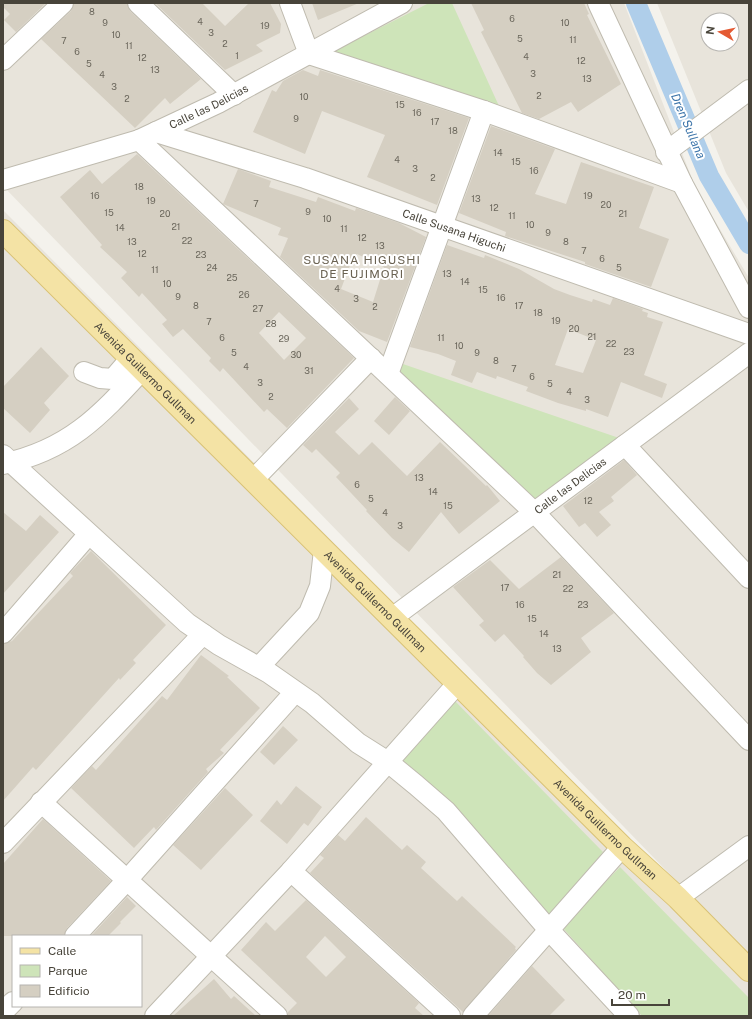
<svg xmlns="http://www.w3.org/2000/svg" width="752" height="1019" font-family="'Public Sans',sans-serif">
  <style>
    .residential { fill: #e8e4db; fill-rule: evenodd }
    .green { fill: #cee4b9 }
    .lines { fill: none; stroke-linecap: round; stroke-linejoin: round }
    .canal { stroke: #afceea; stroke-width: 20 }
    .building { fill: #d5cfc2; fill-rule: evenodd }
    .street-casing { stroke: #bfbbaf; stroke-width: 22 }
    .primary-casing { stroke: #d9c276; stroke-width: 24 }
    .street { stroke: #fff; stroke-width: 20 }
    .primary { stroke: #f4e3a5; stroke-width: 22 }
    .labels { text-anchor: middle; stroke-width: 4; stroke-linejoin: round; paint-order: stroke }
    .number-label { font-size: 9px; fill: #6b675c }
    .street-label { font-size: 11px; fill: #48443a; stroke: #fff }
    .water-label { font-size: 12px; font-style: italic; fill: #3d75aa; stroke: #fff }
    .neighbourhood-label { font-size: 12px; letter-spacing: 1px; fill: #6a6252; stroke: #fff }
  </style>
  <rect width="100%" height="100%" fill="#f4f2ec"/>
  <path class="residential" d="M3 3H624L696 189 749 278V956L3 186Z
    M657 3H749V212L726 173ZM708 20H732V44H708Z
    M3 210 749 961V1016H3ZM13 936H141V1006H13Z"/>
  <path class="green" d="M429 3H452L499 106 330 53Z
    M400 363 622 439 538 502 398 370Z
    M454 700 603 852 550 918 402 761Z
    M620 867 749 998V1016H642L562 927Z"/>
  <g class="lines">
    <path class="canal" d="M636 3 709 176 749 244"/>
  </g>
  <path class="building" d="M3 3H46L16 32 4 20 10 14 3 7Z
    M74 3H127L130 11 201 79 170 104 165 98 135 128 41 39 71 11Z
    M155 3H202L225 26 249 3H270L281 24 280 33 256 45 263 51 225 70Z
    M312 3H359L318 20Z
    M471 3H584L589 14 587 15 621 84 578 112 571 102 539 119 522 113 481 32 484 30Z
    M303 70 318 76 320 70 469 118 437 205 367 177 385 135 322 111 305 154 253 132 272 90 276 92 283 81Z
    M491 126 555 149 535 194 566 204 581 162 654 187 639 228 669 239 651 287 585 264V262L505 236 506 232 459 213Z
    M137 154 354 358 287 428 267 409 264 412 223 368 220 372 209 361 211 358 183 329 173 337 162 324 167 320 142 293 139 297 121 278 127 272 100 247 102 245 60 197 90 170 102 184ZM279 312 306 338 284 360 259 333Z
    M238 169 271 181 269 187 316 202 318 197 355 211 356 208 399 223 426 237 387 342 359 331 280 257 288 238 278 235 281 228 223 204ZM357 254 384 267 373 302 341 289 352 260 354 261Z
    M447 245 484 258 485 255 519 269 554 289 570 295 592 302 593 299 610 305 613 298 643 309 642 311 648 313 647 317 663 322 644 375 667 384 662 398 621 382 608 417 586 409V411L558 403 526 391 528 387 497 376 496 379 477 372 472 383 451 375 456 361 438 354 410 347ZM568 329 596 340 583 373 555 365Z
    M41 347 69 376 44 403 50 410 30 433 3 408V387Z
    M395 397 410 411 389 435 374 421Z
    M349 398 359 409 335 432 359 455 372 442 407 476 440 442 486 486 487 485 500 501 459 534 441 512 409 552 392 538 366 511 367 510 336 477 340 473 316 449 312 453 303 445Z
    M624 460 637 475 611 497 614 501 599 512 611 525 597 537 585 523 579 527 563 506Z
    M3 512 26 531 40 515 59 532 3 594Z
    M91 551 166 625 133 660 136 663 120 680 119 678 36 770 33 767 3 801V644L12 641 73 576 70 573Z
    M561 557 614 613 581 638 591 652 551 685 537 673 523 657 524 656 504 634 495 642 479 625 484 621 453 587 490 560 519 589Z
    M201 655 229 676 227 677 260 708 220 750 224 753 206 769 208 772 156 830 154 827 134 848 71 788 92 766 96 770 162 696 167 700Z
    M283 726 298 740 274 765 260 752Z
    M296 786 322 807 308 826 304 823 287 844 260 821 277 800 281 805Z
    M225 788 253 815 201 870 173 845Z
    M366 817 402 850 407 845 426 862 421 868 457 901 462 896 516 947 515 948 516 950 463 1012 310 873 324 858 320 855 338 835 345 841Z
    M43 819 111 881 67 928 64 936H3V864Z
    M127 897 136 906 120 922 121 923 108 936H91Z
    M306 900 419 1003 415 1008 424 1016H288V1012L297 1003 241 950 266 922 275 931ZM325 936 346 957 326 977 306 957Z
    M532 966 565 1000 549 1016H488Z
    M214 979 231 999 234 996 256 1016H173Z"/>
  <g class="lines">
    <g class="street-casing">
      <g id="street">
        <path d="M138 3 234 95"/>
        <path d="M290 3 309 54 484 111 682 183"/>
        <path d="M598 3 682 183 749 308"/>
        <path d="M3 60 63 3"/>
        <path id="s1" d="M156 132 305 178 749 334"/>
        <path d="M139 140 535 513 749 740"/>
        <path d="M666 152 749 90"/>
        <path id="s2" d="M3 180 139 140 218 103 402 3"/>
        <path d="M84 372 100 378 113 379 131 358"/>
        <path d="M388 374 484 111"/>
        <path d="M625 445 749 578"/>
        <path d="M3 455 187 623 219 645 269 673 312 703 358 743 388 762 416 785 446 811 549 930 629 1016"/>
        <path d="M3 464C68 450 99 417 142 370"/>
        <path d="M253 480 371 358"/>
        <path id="s3" d="M392 618 749 353"/>
        <path d="M3 633 88 535"/>
        <path d="M259 667 309 613 320 586 324 550"/>
        <path d="M41 802 277 1016"/>
        <path d="M3 843 203 634"/>
        <path d="M291 871 450 1016"/>
        <path d="M678 898 749 846"/>
        <path d="M75 936 127 880 295 692"/>
        <path d="M3 1012 13 1002"/>
        <path d="M155 1016 291 871 458 683"/>
        <path d="M473 1016 622 847"/>
      </g>
    </g>
    <g class="primary-casing">
      <g id="primary">
        <path id="s4" d="M3 231 622 847 678 898 749 970"/>
      </g>
    </g>
    <use href="#street" class="street"/>
    <use href="#primary" class="primary"/>
  </g>
  <g class="labels">
    <g class="number-label">
      <text x="92" y="15">8</text>
      <text x="512" y="22">6</text>
      <text x="200" y="25">4</text>
      <text x="105" y="26">9</text>
      <text x="565" y="26">10</text>
      <text x="265" y="29">19</text>
      <text x="211" y="36">3</text>
      <text x="116" y="38">10</text>
      <text x="520" y="42">5</text>
      <text x="573" y="43">11</text>
      <text x="64" y="44">7</text>
      <text x="225" y="47">2</text>
      <text x="129" y="49">11</text>
      <text x="77" y="55">6</text>
      <text x="237" y="59">1</text>
      <text x="526" y="60">4</text>
      <text x="142" y="61">12</text>
      <text x="581" y="64">12</text>
      <text x="89" y="67">5</text>
      <text x="155" y="73">13</text>
      <text x="533" y="77">3</text>
      <text x="102" y="78">4</text>
      <text x="587" y="82">13</text>
      <text x="114" y="90">3</text>
      <text x="539" y="99">2</text>
      <text x="304" y="100">10</text>
      <text x="127" y="102">2</text>
      <text x="400" y="108">15</text>
      <text x="417" y="116">16</text>
      <text x="296" y="122">9</text>
      <text x="435" y="125">17</text>
      <text x="453" y="134">18</text>
      <text x="498" y="156">14</text>
      <text x="397" y="163">4</text>
      <text x="516" y="165">15</text>
      <text x="415" y="172">3</text>
      <text x="534" y="174">16</text>
      <text x="433" y="181">2</text>
      <text x="139" y="190">18</text>
      <text x="95" y="199">16</text>
      <text x="588" y="199">19</text>
      <text x="476" y="202">13</text>
      <text x="151" y="204">19</text>
      <text x="256" y="207">7</text>
      <text x="606" y="208">20</text>
      <text x="494" y="211">12</text>
      <text x="308" y="215">9</text>
      <text x="109" y="216">15</text>
      <text x="165" y="217">20</text>
      <text x="623" y="217">21</text>
      <text x="512" y="219">11</text>
      <text x="327" y="222">10</text>
      <text x="530" y="228">10</text>
      <text x="176" y="230">21</text>
      <text x="120" y="231">14</text>
      <text x="344" y="232">11</text>
      <text x="548" y="236">9</text>
      <text x="362" y="241">12</text>
      <text x="187" y="244">22</text>
      <text x="132" y="245">13</text>
      <text x="566" y="245">8</text>
      <text x="380" y="249">13</text>
      <text x="584" y="254">7</text>
      <text x="142" y="257">12</text>
      <text x="201" y="258">23</text>
      <text x="602" y="262">6</text>
      <text x="212" y="271">24</text>
      <text x="619" y="271">5</text>
      <text x="155" y="273">11</text>
      <text x="447" y="277">13</text>
      <text x="232" y="281">25</text>
      <text x="465" y="285">14</text>
      <text x="167" y="287">10</text>
      <text x="337" y="292">4</text>
      <text x="483" y="293">15</text>
      <text x="244" y="298">26</text>
      <text x="178" y="300">9</text>
      <text x="501" y="301">16</text>
      <text x="356" y="302">3</text>
      <text x="196" y="309">8</text>
      <text x="519" y="309">17</text>
      <text x="375" y="310">2</text>
      <text x="258" y="312">27</text>
      <text x="538" y="316">18</text>
      <text x="556" y="324">19</text>
      <text x="209" y="325">7</text>
      <text x="271" y="327">28</text>
      <text x="574" y="332">20</text>
      <text x="592" y="340">21</text>
      <text x="222" y="341">6</text>
      <text x="441" y="341">11</text>
      <text x="284" y="342">29</text>
      <text x="611" y="347">22</text>
      <text x="459" y="349">10</text>
      <text x="629" y="355">23</text>
      <text x="234" y="356">5</text>
      <text x="477" y="356">9</text>
      <text x="296" y="358">30</text>
      <text x="496" y="364">8</text>
      <text x="246" y="370">4</text>
      <text x="514" y="372">7</text>
      <text x="309" y="374">31</text>
      <text x="532" y="380">6</text>
      <text x="260" y="386">3</text>
      <text x="550" y="387">5</text>
      <text x="569" y="395">4</text>
      <text x="271" y="400">2</text>
      <text x="587" y="403">3</text>
      <text x="419" y="481">13</text>
      <text x="357" y="488">6</text>
      <text x="433" y="495">14</text>
      <text x="371" y="502">5</text>
      <text x="588" y="504">12</text>
      <text x="448" y="509">15</text>
      <text x="385" y="516">4</text>
      <text x="400" y="529">3</text>
      <text x="557" y="578">21</text>
      <text x="505" y="591">17</text>
      <text x="568" y="592">22</text>
      <text x="520" y="608">16</text>
      <text x="583" y="608">23</text>
      <text x="532" y="622">15</text>
      <text x="544" y="637">14</text>
      <text x="557" y="652">13</text>
    </g>
    <g class="street-label">
      <text dy="4" stroke="none"><textPath href="#s2" startOffset="219">Calle las Delicias</textPath></text>
      <text dy="4" stroke="none"><textPath href="#s1" startOffset="314">Calle Susana Higuchi</textPath></text>
      <text dy="4" stroke="none"><textPath href="#s4" startOffset="201">Avenida Guillermo Gullman</textPath></text>
      <text dy="4" stroke="none"><textPath href="#s3" startOffset="222">Calle las Delicias</textPath></text>
      <text dy="4" stroke="none"><textPath href="#s4" startOffset="525">Avenida Guillermo Gullman</textPath></text>
      <text dy="4" stroke="none"><textPath href="#s4" startOffset="849">Avenida Guillermo Gullman</textPath></text>
    </g>
    <g class="water-label">
      <text transform="translate(688 126) rotate(67)" y="4">Dren Sullana</text>
    </g>
    <g class="neighbourhood-label">
      <text x="362" y="264">SUSANA HIGUSHI<tspan x="362" dy="14">DE FUJIMORI</tspan></text>
    </g>
  </g>
  <rect width="752" height="1019" fill="none" stroke="#48443a" stroke-width="8"/>
  <rect x="12" y="935" width="130" height="72" fill="#ffffff" stroke="#b6b4b0"/>
  <rect x="20" y="948" width="20" height="6" fill="#f4e3a5" stroke="#b6b4b0"/>
  <text x="48" y="955" font-size="12" fill="#48443a">Calle</text>
  <rect x="20" y="965" width="20" height="12" fill="#cee4b9" stroke="#b6b4b0"/>
  <text x="48" y="975" font-size="12" fill="#48443a">Parque</text>
  <rect x="20" y="985" width="20" height="12" fill="#d5cfc2" stroke="#b6b4b0"/>
  <text x="48" y="995" font-size="12" fill="#48443a">Edificio</text>
  <g transform="translate(720 32) rotate(279)"><circle r="19" fill="#ffffff" stroke="#b6b4b0"/>
  <path d="M0-3L7 15L0 10L-7 15Z" fill="#e45a33"/>
  <text y="-6" font-size="11" font-weight="bold" text-anchor="middle" fill="#48443a">N</text>
  </g>
  <path d="M612 999v6h57v-6" fill="none" stroke="#48443a" stroke-width="2"/>
  <text x="618" y="999" font-size="12" fill="#48443a" stroke="#ffffff" stroke-width="3" paint-order="stroke">20 m</text>
</svg>
